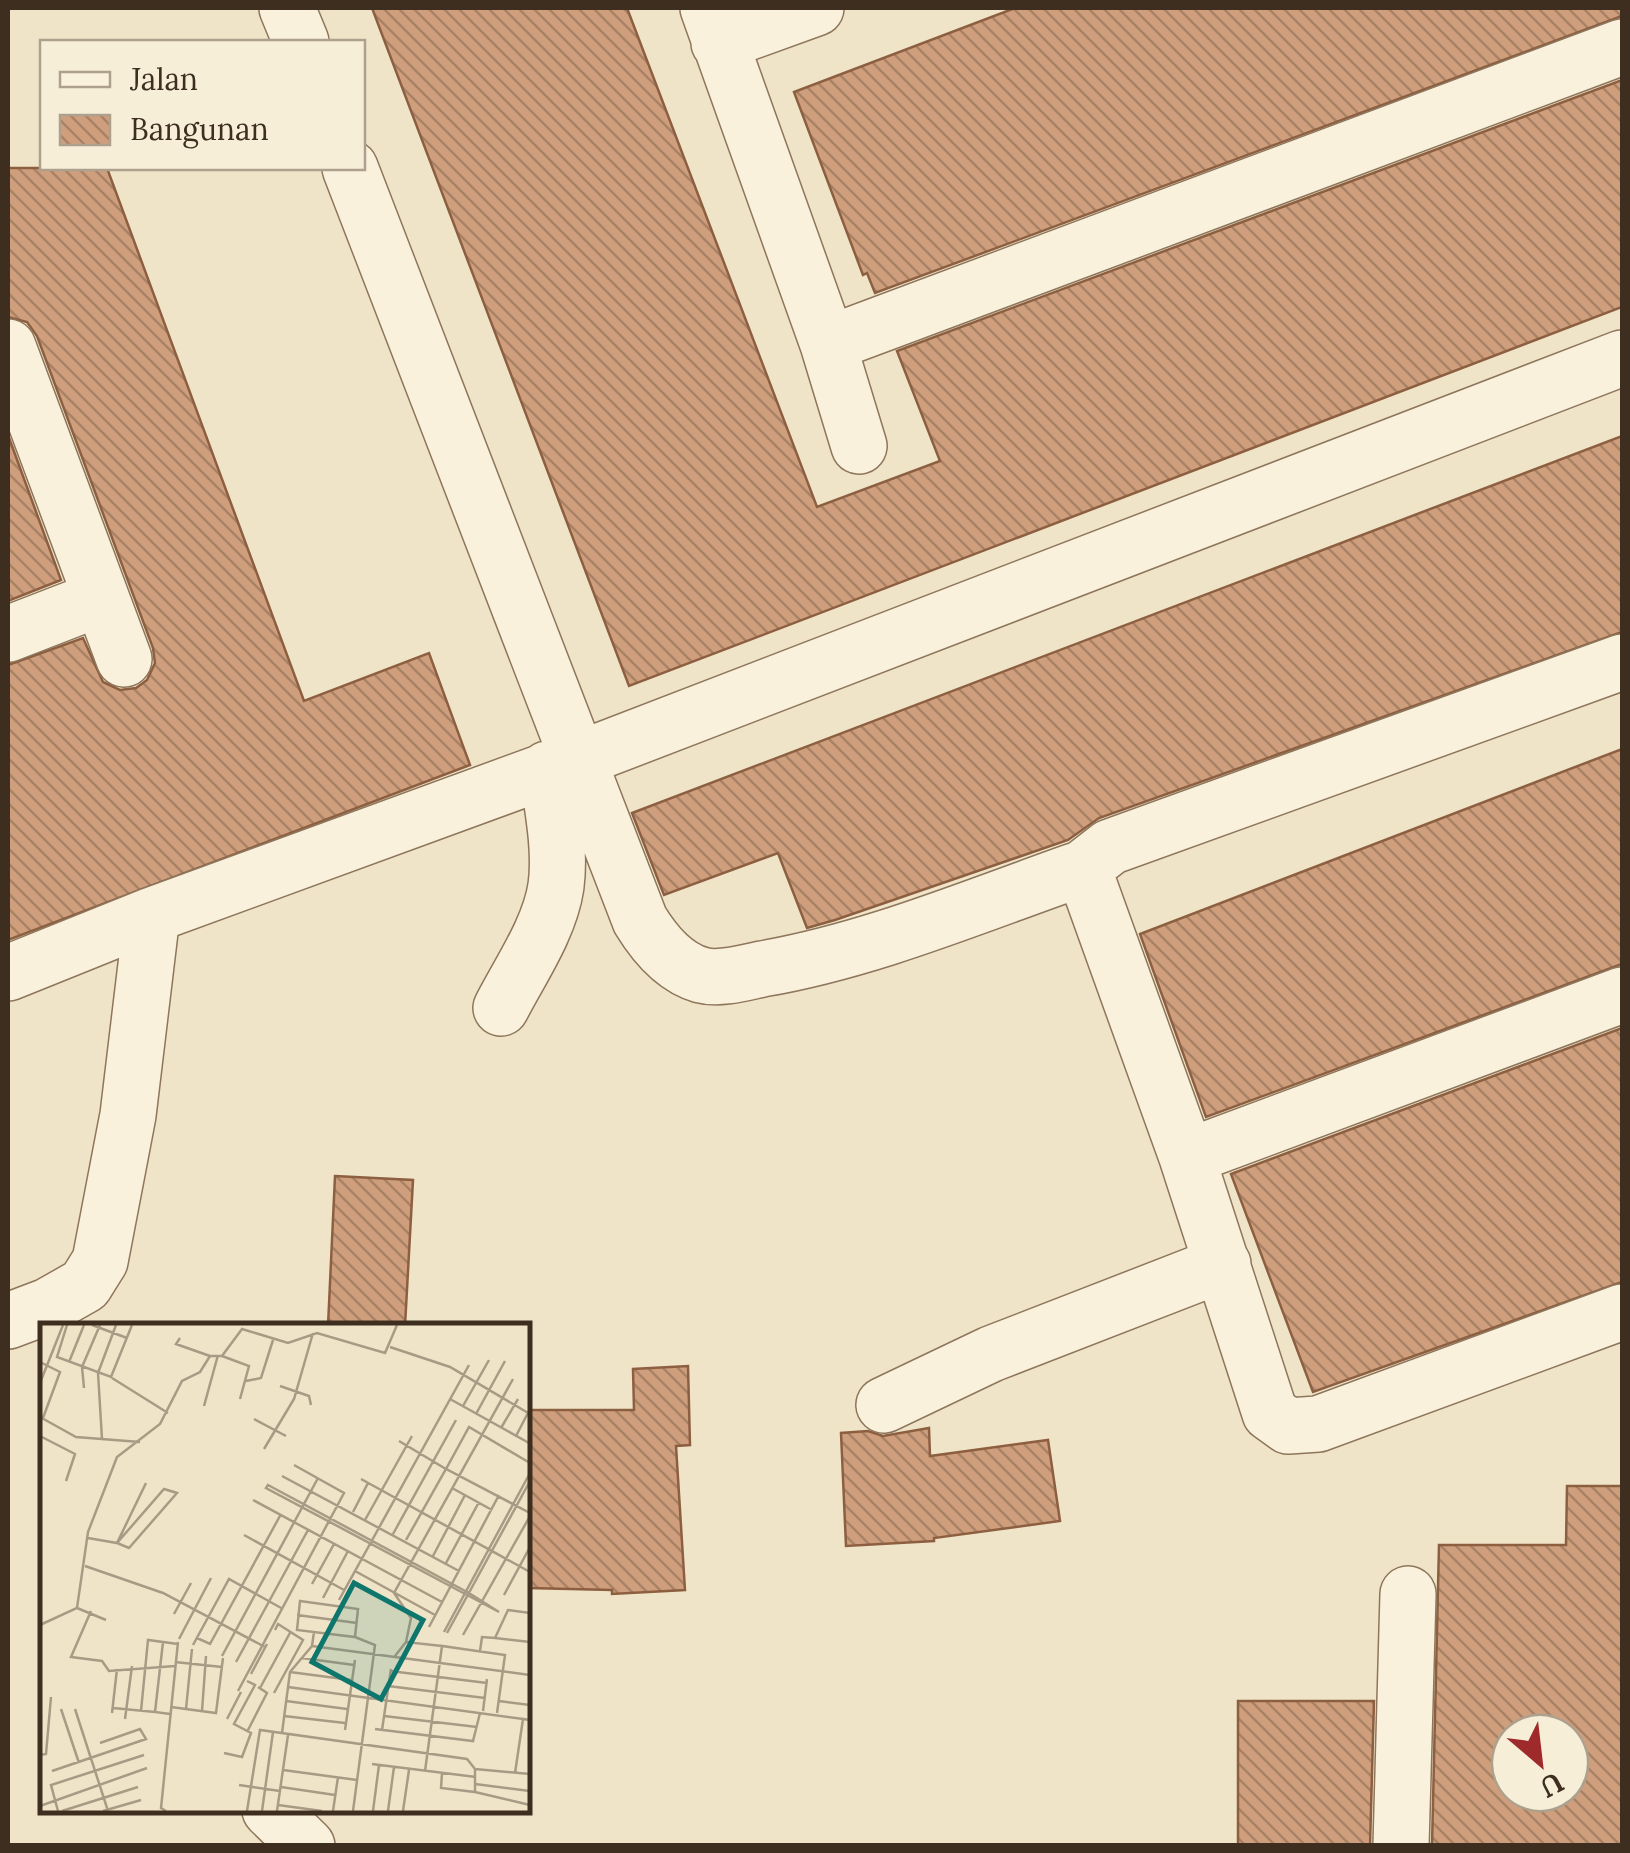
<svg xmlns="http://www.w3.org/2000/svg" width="1630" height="1853" font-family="Lora,serif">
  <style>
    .building { fill: url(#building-back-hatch); stroke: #8d5f41; stroke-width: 2.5; fill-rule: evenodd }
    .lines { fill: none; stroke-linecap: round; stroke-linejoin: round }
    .minor-casing { stroke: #8d765c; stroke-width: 58 }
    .minor { stroke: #faf1dc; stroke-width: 55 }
    .inset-road { fill: none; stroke: #a89b85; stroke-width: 2.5 }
    .view { fill: #0f766e; fill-opacity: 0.15; stroke: #0f766e; stroke-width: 5 }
    .inset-edge { fill: none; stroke: #3d2e20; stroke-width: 5 }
  </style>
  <defs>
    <pattern id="building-back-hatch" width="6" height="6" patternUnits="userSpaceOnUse" patternTransform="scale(2.5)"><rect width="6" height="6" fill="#cf9f7d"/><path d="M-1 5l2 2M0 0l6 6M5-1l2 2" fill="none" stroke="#a98266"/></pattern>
  </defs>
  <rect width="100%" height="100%" fill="#f0e4c8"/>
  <path class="building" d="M372 8H627L817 507 940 461 897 351 1622 80V307L629 686Z
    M1015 8H1622V16L875 293 867 273 863 275 794 92Z
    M8 168H107L304 701 429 653 470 765 8 940V665L83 638 103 682 120 690 136 688 147 680 155 663 153 648 37 336 27 322 8 317Z
    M8 435 61 580 8 601Z
    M1622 436V632L1099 818 1068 840 835 920 807 928 778 853 664 895 632 813Z
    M1622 749V964L1206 1117 1140 934Z
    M1622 1028V1282L1313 1392 1231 1174Z
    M335 1176 413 1180 405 1326H328Z
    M688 1366 690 1445 676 1446 685 1590 612 1594V1590L528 1588V1410H634L633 1369Z
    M929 1428 930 1456 1048 1440 1060 1521 934 1538V1541L846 1546 841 1433 868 1431 883 1436Z
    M1567 1486H1622V1846H1432L1439 1545H1566ZM1510 1733H1570V1793H1510Z
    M1238 1701H1374L1370 1846H1238Z"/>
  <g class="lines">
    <g class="minor-casing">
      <path id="minor" d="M287 8 301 42
        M708 8 828 344 859 446
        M719 43 816 8
        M350 168 640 920C654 943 673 967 701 975 720 980 743 973 762 969 872 950 977 905 1083 868
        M828 344 1622 47
        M8 347 124 659
        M8 634 101 598
        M1622 662 1110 847 1083 868 1187 1157 1270 1413 1288 1426 1318 1424 1622 1312
        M8 973 152 915 595 753 1622 358
        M501 1008C520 971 550 928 556 886 561 848 552 807 547 769
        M1187 1157 1622 995
        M8 1321 48 1306 85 1285 100 1261 128 1115 152 915
        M884 1405 991 1354 1223 1264
        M270 1810 307 1846
        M1401 1846 1408 1594"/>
    </g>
    <use href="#minor" class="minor"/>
  </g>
  <g transform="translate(40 1323)">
    <rect width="490" height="490" fill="#f0e4c8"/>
    <path class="inset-road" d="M27 2 17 34 71 54 92 2M52 2 87 15M140 15 136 21 170 33M350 24 410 44 490 91M182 33 209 43 200 76M0 39 20 49 3 95M29 39 44 2M72 55 128 90M206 58 221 55 233 17M0 60 23 2M240 63 269 73 271 82M44 65 42 44 60 2M410 76 489 120M164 83 178 32M423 83 449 37M436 91 465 38M0 94 36 114 100 119M214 96 246 113M461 105 478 76M0 113 35 131 26 158M476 113 490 86M62 116 58 50 76 2M359 118 406 146 429 104 490 140M224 126 254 76 273 10M242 153 419 248M321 156 490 249M228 162 429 270 459 289 226 165ZM412 165 452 187M124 166 137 170 89 225 77 220ZM213 177 402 279M313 189 328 160M325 197 372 113M353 211 416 97M204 212 304 267M48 215 77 220 106 160M366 217 406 146 490 190M393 233 425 172M406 240 439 179M45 243 123 270 225 324M315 248 395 292M272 261 294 221M464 272 490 224M283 275 308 228M299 277 429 42M260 278 318 286 315 314 257 307ZM37 285 66 297M51 288 31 334 62 338 69 348 135 343M134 291 151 260M257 292 317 300M0 302 37 285 48 209 77 134 120 101 142 58 160 49 170 33H182L202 6 248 20 277 10 345 30 357 2M389 304 459 172M404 309 490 150M407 310 490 158M423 312 490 193M157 315 170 321 241 191M455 315 490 319M139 316 171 255M123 319 115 389 130 391M366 319 371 295 354 270 473 56M153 322 189 256 243 286M272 323 490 352M440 328 442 314 455 315 468 287 490 290M182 333 278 155M355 333 366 319 402 323M262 335 314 342M135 339 182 344M196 339 268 207M350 348 447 360M250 349 311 357M211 351 227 321M348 363 445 375M248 364 483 396M220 365 251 308M198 368 304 170 254 142M234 370 263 317 238 301 235 307M246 378 307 386M459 378 490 382M131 384 176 390 183 335M73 385 115 389M21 386 39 440M35 386 68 488M146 386 152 326M101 388 108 317 138 321M162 388 166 333M443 388 447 356M72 390 77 346M244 393 305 400M344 393 437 404M85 396 92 343M187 396 201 369M335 406 433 418 440 390M208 407 227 370 218 364M305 407 315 337M342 407 351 346M242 410 250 349 272 323 274 309M184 430 202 434 211 410 194 401 215 362 207 358M0 432 6 431 11 374M332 441 436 454M435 446 490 451M243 447 317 457M12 448 106 416 100 406 60 420M385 448 402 323 465 332 457 390M475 450 483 396 490 397M435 461 490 468M199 462 240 468M241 464 295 472M435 469 490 482M238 482 282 488M0 483 107 445M18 488 11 462 104 432M22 488 98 464M63 488 101 477M126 488 121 485 138 319M207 488 220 407 427 436 435 446V469L401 465 402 450M222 488 233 409M237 488 248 412M293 488 298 454M313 488 335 322 315 314M333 488 339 442M348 488 354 444M363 488 369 447"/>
    <path class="view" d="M314 260 383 297 341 376 272 339Z"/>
    <rect width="490" height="490" class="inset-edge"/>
  </g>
  <rect width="1630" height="1853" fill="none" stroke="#3d2e20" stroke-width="20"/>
  <rect x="40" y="40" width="325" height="130" fill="#f7eed8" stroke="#ada18e" stroke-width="2.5"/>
  <rect x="60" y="72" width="50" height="15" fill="#faf1dc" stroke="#ada18e" stroke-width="2.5"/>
  <text x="130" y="90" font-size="30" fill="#3d2e20">Jalan</text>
  <rect x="60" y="115" width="50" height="30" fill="url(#building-back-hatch)" stroke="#ada18e" stroke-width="2.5"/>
  <text x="130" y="140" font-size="30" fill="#3d2e20">Bangunan</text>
  <g transform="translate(1540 1763) rotate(152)"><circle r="48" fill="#f7eed8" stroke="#ada18e" stroke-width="2.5"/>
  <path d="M0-8L18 38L0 25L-18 38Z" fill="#9e2a2b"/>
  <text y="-15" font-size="28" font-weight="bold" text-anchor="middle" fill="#3d2e20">U</text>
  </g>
</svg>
